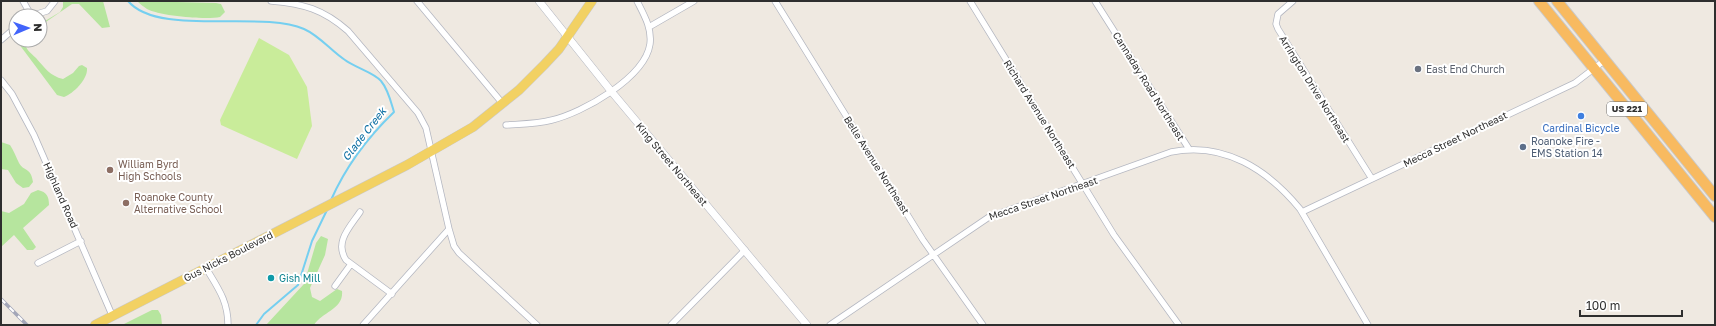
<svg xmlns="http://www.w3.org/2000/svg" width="1716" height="326" font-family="'Golos Text',sans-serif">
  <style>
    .green { fill: #b6e59e }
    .pitch { fill: #c9ec9a }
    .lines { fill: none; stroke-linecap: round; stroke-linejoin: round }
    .stream { stroke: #75cff0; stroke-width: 2 }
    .minor-casing { stroke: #b4b7c1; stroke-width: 7 }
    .tertiary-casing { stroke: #b4b7c1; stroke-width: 8 }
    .primary-casing { stroke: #c9c9c9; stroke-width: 10 }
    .trunk-casing { stroke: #c9c9c9; stroke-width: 12 }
    .minor { stroke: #fff; stroke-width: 5.5 }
    .tertiary { stroke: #fff; stroke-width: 7 }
    .primary { stroke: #f2d163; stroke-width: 9 }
    .trunk { stroke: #f8ba60; stroke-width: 10 }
    .rail-casing { stroke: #a3a6b8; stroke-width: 3.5 }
    .rail { stroke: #fff; stroke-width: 2; stroke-dasharray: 6; stroke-linecap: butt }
    .worship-dot { fill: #6b7280; stroke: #fff; stroke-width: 1.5 }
    .shop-dot { fill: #3f7fe0; stroke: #fff; stroke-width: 1.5 }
    .service-dot { fill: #5c6f8a; stroke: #fff; stroke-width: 1.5 }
    .education-dot { fill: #8d6e63; stroke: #fff; stroke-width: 1.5 }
    .culture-dot { fill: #0f9aa8; stroke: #fff; stroke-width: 1.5 }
    .labels { text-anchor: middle; stroke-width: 4; stroke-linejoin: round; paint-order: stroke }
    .shield { fill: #fff; stroke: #6d6d6d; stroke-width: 1 }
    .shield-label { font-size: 9px; font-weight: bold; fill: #2e2e2e }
    .worship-label { font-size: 10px; fill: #5b616d; stroke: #fff; text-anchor: start }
    .street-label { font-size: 10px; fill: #2e2e2e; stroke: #fff }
    .shop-label { font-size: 10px; fill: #366cbe; stroke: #fff }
    .service-label { font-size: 10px; fill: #4e5e75; stroke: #fff; text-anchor: start }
    .education-label { font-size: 10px; fill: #785e54; stroke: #fff; text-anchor: start }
    .culture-label { font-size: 10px; fill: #0d838f; stroke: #fff; text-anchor: start }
    .water-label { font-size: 11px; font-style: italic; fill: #0d6fa3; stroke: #fff }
  </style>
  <rect width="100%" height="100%" fill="#efe9e1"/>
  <path class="green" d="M63 1H103L110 27 102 28 79 4H72L40 26V24L60 12 63 7Z
    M137 1 216 3 221 4 225 12 220 17C206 20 160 16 147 9 144 7 140 4 137 1Z
    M16 40H25C25 50 30 52 36 58 45 68 50 76 63 79L73 73 79 66 82 65 87 68C88 79 74 93 64 97L57 95Z
    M1 142 10 145C14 151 16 157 19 163 24 172 31 167 33 182L29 187 23 188 16 183 8 170 1 169Z
    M38 190C47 192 49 197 49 205L23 228 36 247 33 250H27L14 235 1 247V211L9 213 24 204 31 193Z
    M321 236 328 239 325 255 310 288 312 297 320 301 337 289 342 291C344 309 322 312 314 325H266L304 284 316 243Z
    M152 310H158L161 315 162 325H122Z"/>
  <path class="pitch" d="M259 38 289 55 307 87 312 126 297 159 221 125 220 120Z"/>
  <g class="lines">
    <path class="stream" d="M128 1C158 37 260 10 304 29 320 36 331 51 345 60 354 67 375 73 381 81 388 89 391 102 394 112 367 138 346 166 331 200
      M256 325 264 314 298 285 312 241 327 210"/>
    <g class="minor-casing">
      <path id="minor" d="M23 1 31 15
        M271 1C304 4 323 9 348 31L418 113 426 128 449 229 363 325
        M417 1 503 104
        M775 1 923 240 983 325
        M970 1 1114 235 1179 325
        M1095 1 1189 149
        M1293 1 1278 14 1276 24 1278 29 1372 179
        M30 16 47 11 55 1
        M649 27 694 1
        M1 40 16 27
        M1 80 12 94 34 135 112 315
        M506 125C521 124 537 124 552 120 582 113 645 78 650 44 652 28 644 15 637 1
        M360 212C350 227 334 242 346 260L392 294
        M1302 212 1575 83 1605 60
        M449 229 454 246 459 253 537 325
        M38 263 81 241
        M206 268C218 288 228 301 228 325
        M335 286 351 264
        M671 325 745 250
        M830 325 989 217 1171 152C1224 141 1268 170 1300 209L1368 325"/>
    </g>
    <g class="tertiary-casing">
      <path id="tertiary" d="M539 1 611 91 807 325"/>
    </g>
    <g class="primary-casing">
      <path id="primary" d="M95 325 407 165 473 127 519 90 544 65 559 49 592 1"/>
    </g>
    <g class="trunk-casing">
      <path id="trunk" d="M1539 1 1715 217
        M1557 1 1715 196"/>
    </g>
    <use href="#minor" class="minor"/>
    <use href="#tertiary" class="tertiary"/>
    <use href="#primary" class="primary"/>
    <use href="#trunk" class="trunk"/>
    <g class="rail-casing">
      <path id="rail" d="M1 299 27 325"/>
    </g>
    <use href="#rail" class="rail"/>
  </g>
  <circle class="worship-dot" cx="1418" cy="69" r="4"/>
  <circle class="shop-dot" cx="1581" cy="116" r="4"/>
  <circle class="service-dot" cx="1523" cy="147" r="4"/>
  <g class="education-dot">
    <circle cx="110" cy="170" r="4"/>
    <circle cx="126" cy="203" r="4"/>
  </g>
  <circle class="culture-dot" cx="271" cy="278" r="4"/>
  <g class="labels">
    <rect class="shield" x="1607" y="102" width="40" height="14" rx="3"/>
    <g class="shield-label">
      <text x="1627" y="112">US 221</text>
    </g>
    <g class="worship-label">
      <text x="1426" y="73">East End Church</text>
    </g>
    <g class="street-label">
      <text transform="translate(1149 86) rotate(58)" y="4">Cannaday Road Northeast</text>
      <text transform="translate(1315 89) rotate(58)" y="4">Arrington Drive Northeast</text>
      <text transform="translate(1040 114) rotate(58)" y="4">Richard Avenue Northeast</text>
      <text transform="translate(1455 139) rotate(-26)" y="4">Mecca Street Northeast</text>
      <text transform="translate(672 164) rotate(50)" y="4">King Street Northeast</text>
      <text transform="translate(877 165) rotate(58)" y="4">Belle Avenue Northeast</text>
      <text transform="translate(61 195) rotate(66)" y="4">Highland Road</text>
      <text transform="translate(1043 198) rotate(-19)" y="4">Mecca Street Northeast</text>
      <text transform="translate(228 256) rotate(-27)" y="4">Gus Nicks Boulevard</text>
    </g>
    <g class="shop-label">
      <text x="1581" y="132">Cardinal Bicycle</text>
    </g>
    <g class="service-label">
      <text x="1531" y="145">Roanoke Fire -<tspan x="1531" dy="12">EMS Station 14</tspan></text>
    </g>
    <g class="education-label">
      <text x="118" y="168">William Byrd<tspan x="118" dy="12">High Schools</tspan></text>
      <text x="134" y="201">Roanoke County<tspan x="134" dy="12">Alternative School</tspan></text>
    </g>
    <g class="culture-label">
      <text x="279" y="282">Gish Mill</text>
    </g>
    <g class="water-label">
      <text transform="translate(364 134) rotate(-52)" y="4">Glade Creek</text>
    </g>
  </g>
  <rect width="1716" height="326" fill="none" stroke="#2e2e2e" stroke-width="4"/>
  <g transform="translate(28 28) rotate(88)"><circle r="19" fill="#ffffff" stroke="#ababab"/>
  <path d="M0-3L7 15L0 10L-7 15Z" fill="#4264fb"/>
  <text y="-6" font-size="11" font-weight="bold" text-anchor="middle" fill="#2e2e2e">N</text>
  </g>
  <path d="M1580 310v6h102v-6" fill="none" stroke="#2e2e2e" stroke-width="2"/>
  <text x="1586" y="310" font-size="12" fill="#2e2e2e" stroke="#ffffff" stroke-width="3" paint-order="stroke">100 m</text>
</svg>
